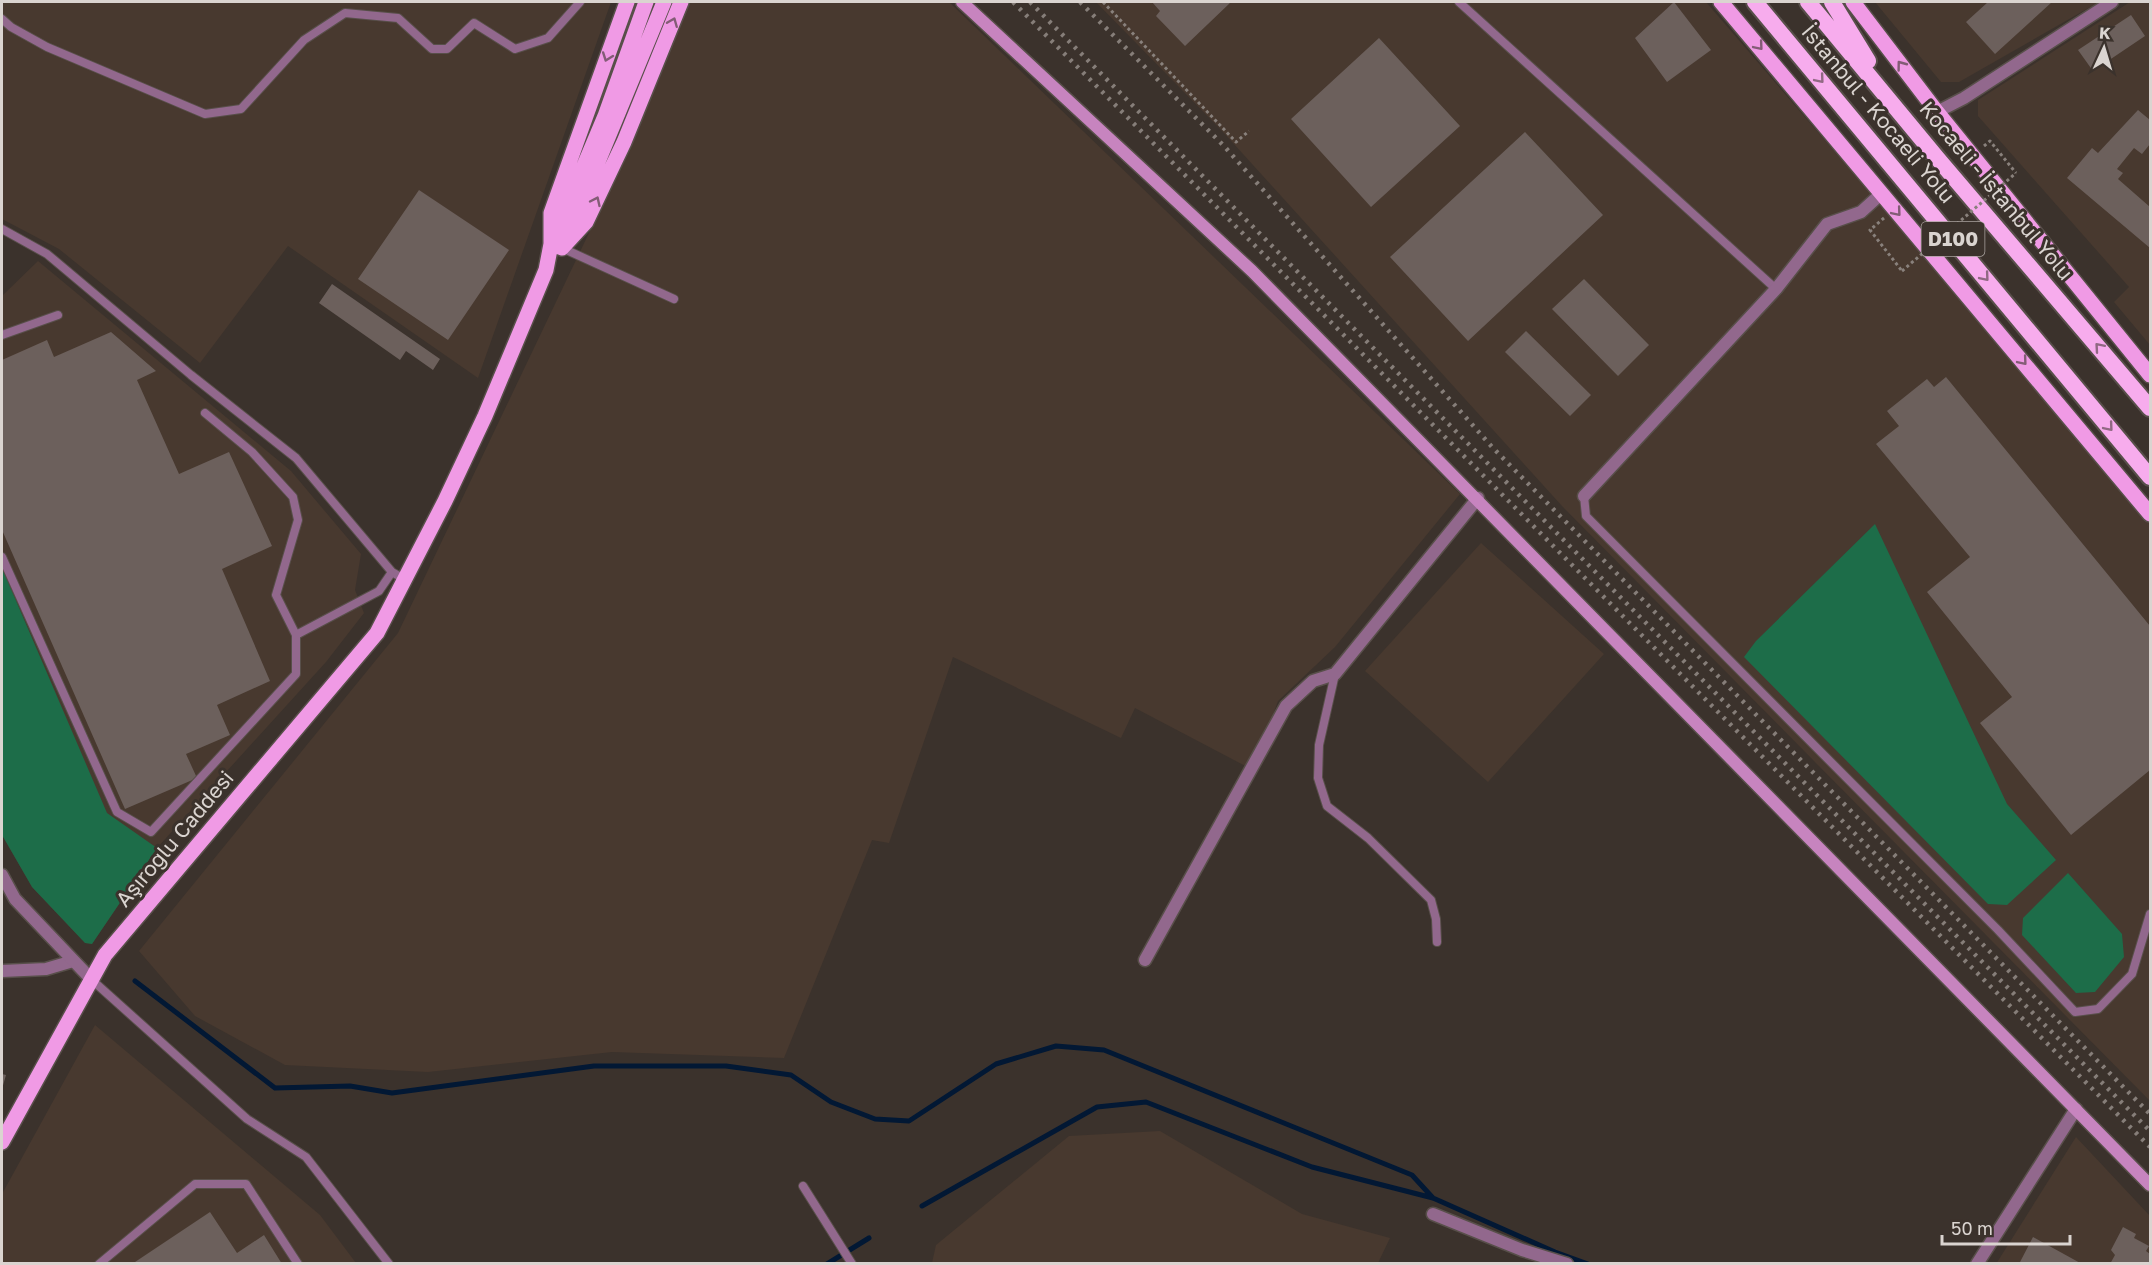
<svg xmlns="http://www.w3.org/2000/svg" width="2152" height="1265" font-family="'Golos Text',sans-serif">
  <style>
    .built { fill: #48392f }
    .green { fill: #1d6d49 }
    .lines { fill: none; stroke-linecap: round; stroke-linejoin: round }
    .stream { stroke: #021834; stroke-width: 5 }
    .building { fill: #6c605c }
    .service-casing { stroke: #584f4a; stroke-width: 10 }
    .minor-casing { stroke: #584f4a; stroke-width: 15 }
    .tertiary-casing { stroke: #584f4a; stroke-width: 15 }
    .secondary-casing { stroke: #584f4a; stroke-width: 15 }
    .primary-casing { stroke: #584f4a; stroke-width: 18 }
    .trunk-casing { stroke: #584f4a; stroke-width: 20 }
    .path { stroke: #89817c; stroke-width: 3; stroke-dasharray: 3 3; stroke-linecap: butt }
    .service { stroke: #92688d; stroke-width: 8 }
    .minor { stroke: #92688d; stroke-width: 12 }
    .tertiary { stroke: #92688d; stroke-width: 12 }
    .secondary { stroke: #c784bf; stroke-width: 12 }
    .primary { stroke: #f09ae5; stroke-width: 15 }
    .trunk { stroke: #f7aced; stroke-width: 16 }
    .rail { stroke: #867e79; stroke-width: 4.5; stroke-dasharray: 3 6; stroke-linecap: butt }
    .path-bridge { stroke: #89817c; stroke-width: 3; stroke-dasharray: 3 3; stroke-linecap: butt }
    .oneway { stroke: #835c76 }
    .oneway2 { stroke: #906983 }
    .labels { text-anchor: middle; stroke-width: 6; stroke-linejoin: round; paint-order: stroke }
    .shield { fill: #3b322c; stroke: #aaa39f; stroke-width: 1.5 }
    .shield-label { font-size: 20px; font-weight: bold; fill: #dad4d0 }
    .street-label { font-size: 21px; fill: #dad4d0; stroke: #3b322c }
  </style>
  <rect width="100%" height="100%" fill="#3b322c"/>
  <path class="built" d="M2 2H611L478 378 288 246 200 363 59 249 2 219Z
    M687 2H949L1460 494 1335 647 1278 701 1253 770 1135 708 1121 738 953 657 889 843 872 840 784 1058 612 1052 428 1072 285 1065 195 1016 139 951 398 633 619 170Z
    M1096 2H1706L2150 518V1101L1562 506 1224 133Z
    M1875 2H2099L1959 82H1941Z
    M2130 2H2150V345L2114 302 2129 287 1978 116V100Z
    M38 261 291 471 361 554 355 590 364 613 326 662 157 848 92 944 85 943 32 887 2 835V296Z
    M1481 543 1604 654 1488 782 1365 671Z
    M95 1025 320 1215 356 1263 2 1264V1194Z
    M1160 1131 1302 1214 1390 1238 1378 1263H932L936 1245 1069 1136Z
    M2076 1137 2150 1216V1263L1996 1264Z"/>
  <path class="green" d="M1875 524 2007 804 2056 860 2007 905 1988 904 1744 657 1756 641Z
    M2 568 107 813 157 848 92 944 85 943 32 887 2 835Z
    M2068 873 2122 934 2124 957 2095 992 2076 993 2022 935 2023 918Z"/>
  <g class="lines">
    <path class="stream" d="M135 981 275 1088 350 1086 392 1093 594 1066H726L791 1075 831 1102 875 1119 909 1121 996 1064 1056 1046 1104 1050 1412 1175 1433 1198
      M922 1206 1097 1107 1146 1102 1312 1167 1433 1198 1555 1252 1588 1264
      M827 1264 869 1238"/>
  </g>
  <path class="building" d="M1152 2H1231L1185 46 1156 16 1160 11Z
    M1674 2 1711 50 1667 82 1635 38Z
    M1988 2H2052L1995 54 1966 22Z
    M2131 15 2145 36 2093 71 2078 50Z
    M1379 38 1460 126 1371 207 1291 119Z
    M2138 110 2150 120V144L2142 154 2134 148 2117 169 2123 173 2118 179 2150 207V248L2067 178 2092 148 2098 153Z
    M1525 132 1603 215 1468 341 1390 257Z
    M419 190 509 250 448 340 358 279Z
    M1584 279 1649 345 1618 376 1552 309Z
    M332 284 440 359 433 370 406 351 400 360 319 303Z
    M1526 331 1591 395 1570 416 1505 352Z
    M111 332 156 371 137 380 179 474 229 452 272 546 222 569 270 681 217 705 230 735 186 754 197 778 125 809 2 530V360L47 340 54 357Z
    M1946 377 2150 626V770L2071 835 1980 723 2012 697 1927 592 1970 557 1876 444 1899 426 1887 411 1927 379 1934 387Z
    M2 1074 6 1075 2 1089Z
    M210 1212 237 1253 264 1235 282 1264H132Z
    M2123 1227 2136 1234 2134 1238 2149 1246 2146 1251 2150 1254V1264H2110L2115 1255 2111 1250Z
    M2033 1237 2082 1264H2019Z"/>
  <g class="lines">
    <g class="service-casing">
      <path id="service" d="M1459 2 1776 289
        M2 19 11 27 47 47 205 114 241 109 304 40 345 13 398 18 432 49H447L474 23 515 49 548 38 580 2
        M2 229 47 254 191 375 296 458 392 572 404 579
        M562 248 674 299
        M2 335 58 315
        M205 413 252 452 293 497 298 520 276 595 296 635 379 591 392 572
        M1584 496 1586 516 1998 930 2075 1012 2098 1009 2132 974 2150 914
        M2 557 117 812 151 832 296 674V635
        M1335 674 1319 745 1318 778 1327 806 1368 838 1431 900 1436 919 1437 942
        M92 980 247 1119 306 1157 389 1264
        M803 1186 852 1264
        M99 1264 195 1184H246L298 1264"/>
    </g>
    <g class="minor-casing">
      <path id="minor" d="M1937 112 1964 98 2112 2
        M1584 496 1776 289 1827 224 1861 212 1882 193
        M1145 960 1286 706 1313 681 1335 674 1478 498
        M2 971 46 969 73 961
        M1433 1214 1522 1250 1567 1264"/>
    </g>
    <g class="tertiary-casing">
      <path id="tertiary" d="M2 875 15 899 92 980
        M1977 1264 2076 1109"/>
    </g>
    <g class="secondary-casing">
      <path id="secondary" d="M962 2 1252 271 2150 1185"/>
    </g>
    <g class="primary-casing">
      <path id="primary" d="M627 2 551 213V244L562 248 586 222 624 142 681 2
        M1721 2 2150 514
        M1853 2 1937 112 2150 375
        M567 237 664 2
        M2 1142 105 955 377 633 445 501 485 416 546 270 551 244 605 116 646 2"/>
    </g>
    <g class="trunk-casing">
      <path id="trunk" d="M1755 2 2150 477
        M1808 2 1938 159 2150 408
        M1832 2 1868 61"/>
    </g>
    <path class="path" d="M1103 2 1236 142 1249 131
      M1984 146 1990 141 2016 173
      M1884 218 1870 230 1902 271"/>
    <use href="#service" class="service"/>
    <use href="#minor" class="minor"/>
    <use href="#tertiary" class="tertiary"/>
    <use href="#secondary" class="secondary"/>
    <use href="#primary" class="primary"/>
    <use href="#trunk" class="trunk"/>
    <path class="rail" d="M1013 2 2150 1147
      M1030 2 2150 1131
      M1080 2 1224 146 1493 448 2150 1114"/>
    <path class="path-bridge" d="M1902 271 2016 173"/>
  </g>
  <defs><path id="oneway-chevron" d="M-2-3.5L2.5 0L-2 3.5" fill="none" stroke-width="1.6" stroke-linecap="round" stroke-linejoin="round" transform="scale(1.5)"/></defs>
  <g class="oneway">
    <use href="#oneway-chevron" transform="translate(673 22) rotate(-68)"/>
    <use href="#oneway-chevron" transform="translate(1759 46) rotate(50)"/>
    <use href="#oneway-chevron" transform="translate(607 57) rotate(110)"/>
    <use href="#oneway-chevron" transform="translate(1901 65) rotate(-127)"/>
    <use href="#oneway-chevron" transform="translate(596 201) rotate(-65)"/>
    <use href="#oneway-chevron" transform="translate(1897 212) rotate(50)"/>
    <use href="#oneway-chevron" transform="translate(2023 361) rotate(50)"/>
  </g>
  <g class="oneway2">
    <use href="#oneway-chevron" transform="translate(1820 79) rotate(50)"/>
    <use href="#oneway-chevron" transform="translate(1985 277) rotate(50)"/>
    <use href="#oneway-chevron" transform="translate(2099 347) rotate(-131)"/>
    <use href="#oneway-chevron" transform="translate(2109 427) rotate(50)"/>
  </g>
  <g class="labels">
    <rect class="shield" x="1921.5" y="222" width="63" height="34" rx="4.5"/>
    <g class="shield-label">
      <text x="1953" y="246">D100</text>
    </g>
    <g class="street-label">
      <text transform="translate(1878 114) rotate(50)" y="7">İstanbul - Kocaeli Yolu</text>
      <text transform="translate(1996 191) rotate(50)" y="7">Kocaeli - İstanbul Yolu</text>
      <text transform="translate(175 839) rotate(-50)" y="7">Aşıroğlu Caddesi</text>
    </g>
  </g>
  <rect width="2152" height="1265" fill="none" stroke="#dad4d0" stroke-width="6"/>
  <g transform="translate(2104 48) rotate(4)" stroke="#3b322c" stroke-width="4.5" paint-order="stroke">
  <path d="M0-4.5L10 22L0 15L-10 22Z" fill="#dad4d0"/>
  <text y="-9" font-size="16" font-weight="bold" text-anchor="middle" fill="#dad4d0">K</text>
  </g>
  <path d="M1942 1235v9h128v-9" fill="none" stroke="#dad4d0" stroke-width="3"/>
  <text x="1951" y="1235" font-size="18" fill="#dad4d0" stroke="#3b322c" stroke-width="4.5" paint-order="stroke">50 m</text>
</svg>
